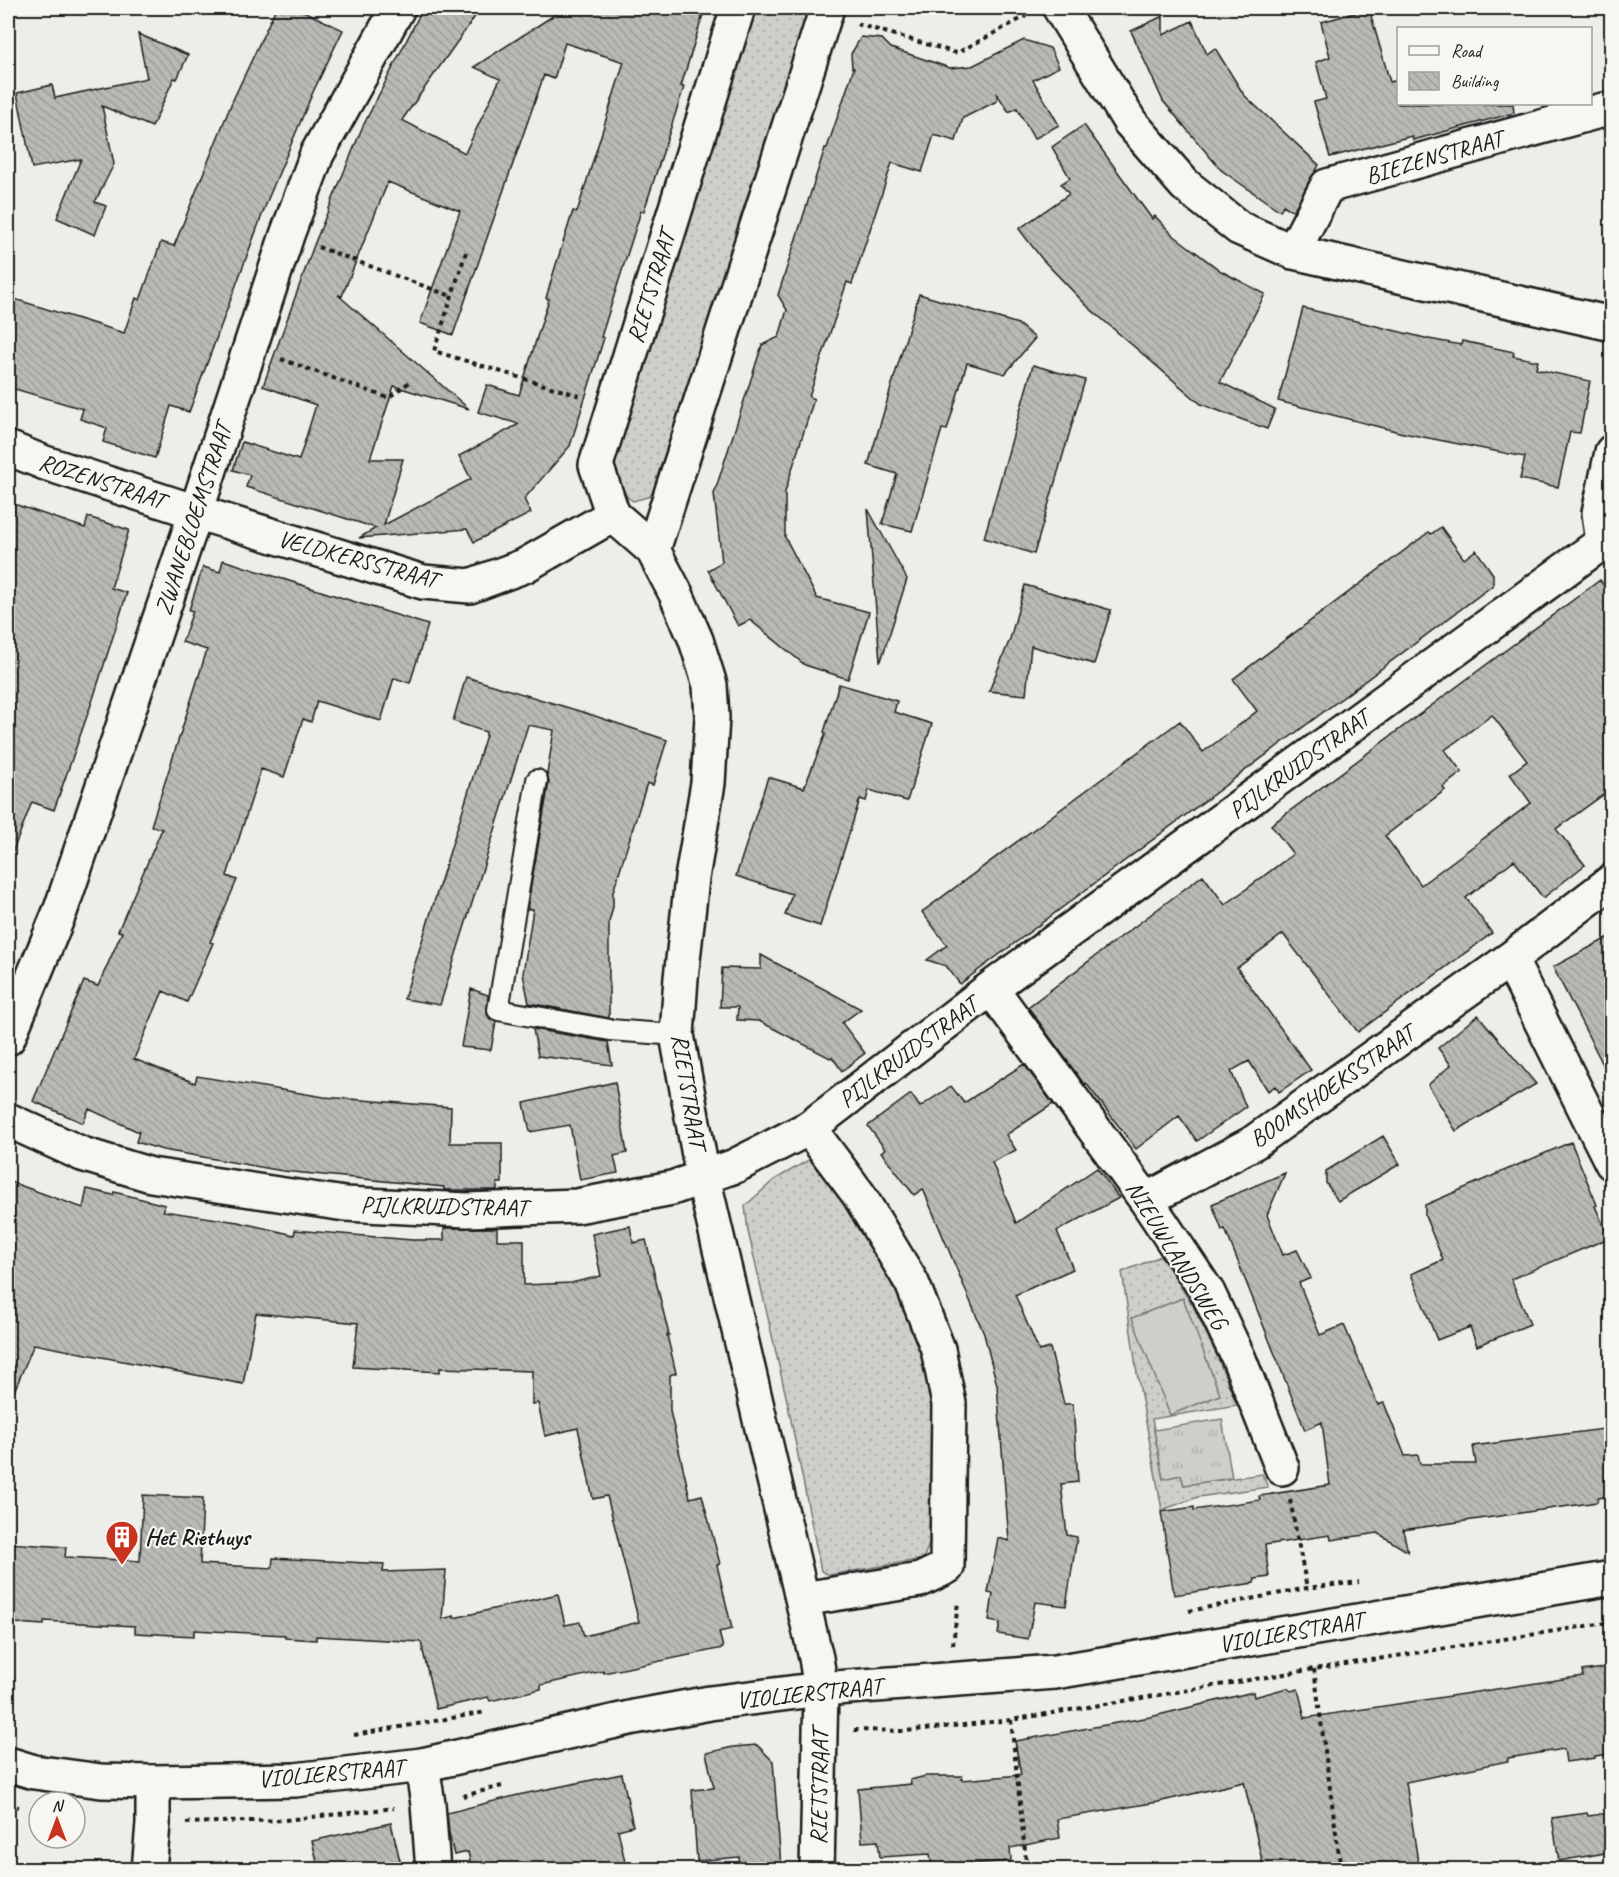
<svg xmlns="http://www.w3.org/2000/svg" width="1619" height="1877" font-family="Caveat,sans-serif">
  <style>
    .grass { fill: url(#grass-dots); stroke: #757574; stroke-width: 1.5 }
    .park { fill: url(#park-tufts); stroke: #757574; stroke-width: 1.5 }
    .pitch { fill: #cececb; stroke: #757574; stroke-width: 1.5 }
    .building { fill: url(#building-back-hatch); stroke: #1c1c1c; stroke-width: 1.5; fill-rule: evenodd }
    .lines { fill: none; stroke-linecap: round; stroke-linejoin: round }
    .service-casing { stroke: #1c1c1c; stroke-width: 24 }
    .minor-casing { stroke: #1c1c1c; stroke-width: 38 }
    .secondary-casing { stroke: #1c1c1c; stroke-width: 38 }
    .path { stroke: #1c1c1c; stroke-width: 4; stroke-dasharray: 4.5 4.5; stroke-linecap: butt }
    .service { stroke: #f6f6f2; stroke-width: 20 }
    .minor { stroke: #f6f6f2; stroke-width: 33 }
    .secondary { stroke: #f6f6f2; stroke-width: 33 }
    .labels { text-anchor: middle; stroke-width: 4.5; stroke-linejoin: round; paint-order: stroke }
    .street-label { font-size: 24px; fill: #1c1c1c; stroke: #f6f6f2 }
    .poi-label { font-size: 24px; font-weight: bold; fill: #1c1c1c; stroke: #f6f6f2; text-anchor: start }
  </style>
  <defs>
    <pattern id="grass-dots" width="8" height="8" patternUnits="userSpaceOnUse" patternTransform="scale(1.5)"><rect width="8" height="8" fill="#cececb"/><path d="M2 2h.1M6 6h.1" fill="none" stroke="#b0b0ae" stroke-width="1.8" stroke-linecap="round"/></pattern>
    <pattern id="park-tufts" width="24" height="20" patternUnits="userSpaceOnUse" patternTransform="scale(1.5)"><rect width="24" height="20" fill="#cececb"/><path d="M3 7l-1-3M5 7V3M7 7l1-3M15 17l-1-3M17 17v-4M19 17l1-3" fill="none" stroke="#b0b0ae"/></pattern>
    <pattern id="building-back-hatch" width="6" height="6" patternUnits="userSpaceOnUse" patternTransform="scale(1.5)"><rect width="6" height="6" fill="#b9b9b6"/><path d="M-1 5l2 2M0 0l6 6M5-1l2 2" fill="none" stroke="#9e9e9c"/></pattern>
  </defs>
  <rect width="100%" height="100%" fill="#edede9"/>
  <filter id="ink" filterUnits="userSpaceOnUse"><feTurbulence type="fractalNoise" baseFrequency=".0167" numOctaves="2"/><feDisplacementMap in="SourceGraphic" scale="12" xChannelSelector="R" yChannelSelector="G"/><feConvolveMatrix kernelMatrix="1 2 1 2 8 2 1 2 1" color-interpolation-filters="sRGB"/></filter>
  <g filter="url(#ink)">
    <path class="grass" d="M749 8H816L662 482 651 496 633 501 617 490 609 474Z
      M812 1158 870 1235 913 1321 932 1381 935 1502 930 1542 923 1559 829 1575 821 1571 788 1405 748 1231 745 1206 774 1180Z
      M1161 1256 1193 1306 1216 1354 1237 1405 1152 1419 1163 1478 1181 1475 1184 1485 1262 1474 1268 1487 1198 1497 1162 1510 1137 1373 1122 1272Z"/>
    <path class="park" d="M1222 1419 1232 1478 1184 1485 1181 1475 1163 1479 1154 1430Z"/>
    <path class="pitch" d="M1183 1298 1220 1395 1170 1415 1132 1318Z"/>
    <path class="building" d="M276 8H297L343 30 313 92 268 199 189 412 171 406 155 458 103 442 107 428 80 419 83 409 8 387V297L124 333 136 298 140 300 161 242 174 246 232 102Z
      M423 8H481L402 120 465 153 500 79 474 67 565 8H705L681 86 684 87 644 211H641L601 337 604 338 570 446 524 499 531 513 474 542 467 529 359 538 376 528 246 487 250 475 233 470 242 442 299 460 316 405 263 386 314 245 362 128ZM565 43 624 62 577 212 573 211 554 271 546 298 549 299 519 395 487 385 478 412 519 424 459 456 471 479 384 525 403 459H370L394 386 469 409 338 295 342 296 388 182 460 211 420 323 453 335 544 75 554 79Z
      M1369 9 1390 82 1398 80V104H1513L1514 113 1413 140 1412 136 1330 157 1314 102 1326 99 1316 62 1330 57 1321 22Z
      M1163 16V35L1192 21 1207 54 1215 48 1244 95 1319 165 1293 211 1283 205 1280 211 1221 170 1163 101 1131 31Z
      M138 34 188 55 177 79 174 78 152 127 102 106 114 164 95 202 106 206 95 235 57 218 81 159 32 168 17 93 52 85 55 98 147 78Z
      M861 37 882 39 891 48 950 68 972 66 1024 40 1050 48 1059 67 1033 80 1059 125 1034 139 1017 108 1009 112 997 94V101L963 118 956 141 934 135 922 172 892 163 852 284 847 282 820 363 809 397 814 399 785 492V537L817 598 869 612 848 679 805 665 750 620 738 626 708 570 722 562 714 494 762 345 779 337 787 310 778 295 825 148H827L854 68H852L851 54Z
      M1084 125 1152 219 1155 216 1173 235 1221 271 1265 294 1220 382 1275 409 1267 429 1201 404 1088 307 1042 259 1019 229 1069 194 1061 184 1070 178 1052 147Z
      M919 294 1018 324 1035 338 1005 374 967 363 947 430 942 429 912 531 882 524 897 474 868 465Z
      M1303 308 1429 339 1461 345 1462 341 1514 352 1513 356 1538 361 1536 369 1590 381 1580 433 1570 432 1558 487 1520 479 1525 457 1403 433 1278 401Z
      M1033 365 1085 380 1034 554 984 538Z
      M8 502 85 528 88 517 129 530 111 588 127 593 93 699 54 810 32 802 9 861Z
      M868 509 907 579 881 661H880Z
      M1441 527 1464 559 1476 550 1493 574V585L960 984 946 966 927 960 947 945 922 912 1180 721 1203 752 1234 729 1257 711 1233 679 1429 532 1431 534Z
      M223 560 428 625 410 683 394 678 381 721 317 701 311 722 303 719 284 777 261 769 227 876 237 880 210 942 213 943 187 1002 163 991 134 1059 195 1083 197 1076 324 1097 451 1107 450 1143H502V1183H497V1190H444V1187L283 1171 163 1150 136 1142 139 1132 89 1109 83 1123 33 1101 84 981 98 986 122 932 118 931 162 829 151 826 207 650 182 642 193 611 189 610 203 567 220 572Z
      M1600 580 1611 595V789L1556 829 1585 865 1543 898 1514 860 1466 898 1492 933 1358 1032 1283 934 1237 968 1311 1070 1279 1092 1275 1086 1268 1091 1249 1061 1231 1071 1246 1107 1197 1141 1179 1116 1136 1149 1086 1083 1084 1084 1028 1007 1203 875 1225 905 1293 854 1271 825ZM1492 715 1527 761 1510 774 1531 803 1421 885 1385 836 1445 790 1443 787 1462 772 1445 750Z
      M1025 585 1111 610 1094 664 1031 646 1026 695 989 691 1010 639Z
      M466 677 589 714 667 740 653 785 647 783 613 892V907L609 922V1018L529 1003 523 974 533 909H527L549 782 547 774 554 730 528 725 440 1005 404 999 486 735V732L453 721Z
      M839 684 897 701 894 712 932 724 907 801 869 790 866 801 860 799 820 926 785 915 792 894 736 876 768 777 804 788 826 733 824 732Z
      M1611 936V1080L1553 967Z
      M761 955 861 1009 842 1023 865 1053 842 1071 832 1057 830 1058 759 1021 737 1020 738 1007H720L722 968 761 969Z
      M471 989 488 995 487 1014 490 1019 496 1022 491 1050 461 1047Z
      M1478 1015 1536 1084 1456 1131 1428 1085 1451 1065 1438 1048Z
      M533 1029 608 1042 612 1065 538 1056Z
      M1024 1064 1053 1104 1006 1135 1016 1150 992 1162 1016 1223 1097 1168 1119 1198 1057 1231 1073 1269 1015 1295 1039 1351 1050 1348 1064 1404H1073L1078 1482 1061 1484 1067 1535 1077 1537 1066 1606 1035 1602 1028 1639 998 1634 1000 1623 989 1621 993 1594 988 1593 998 1538 1009 1541 997 1385 984 1334 923 1189 914 1195 881 1152 885 1149 868 1126 911 1094 920 1107 951 1086 964 1103Z
      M615 1082 627 1153 614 1156 618 1173 580 1180 570 1125 530 1132 524 1103Z
      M1383 1136 1400 1164 1338 1201 1326 1183V1171Z
      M1571 1142 1597 1205 1595 1206 1609 1238 1511 1279 1530 1324 1477 1346 1470 1327 1437 1340 1411 1274 1443 1260 1425 1216V1205Z
      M1285 1173 1267 1215 1283 1255 1297 1250 1311 1278 1299 1283 1320 1335 1344 1325 1378 1405 1384 1403 1405 1456 1418 1455 1420 1464H1476L1473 1446 1611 1428V1496L1598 1498 1597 1502 1403 1530 1408 1552 1378 1533 1331 1540 1330 1535 1265 1545 1269 1577 1255 1579 1254 1583 1174 1595 1161 1512 1194 1507V1510L1260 1500 1259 1496 1330 1485 1322 1422 1305 1430 1225 1229 1222 1230 1212 1204Z
      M8 1181 83 1208 87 1189 113 1195 114 1192 165 1205 163 1211 238 1222 294 1235 295 1230 412 1240H444V1228H497V1240H524V1285L571 1283 601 1276 592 1234 630 1226 633 1243 646 1240 669 1335H667L676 1373 670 1375V1411L690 1498 702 1495 720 1564 717 1565 732 1629 719 1632 723 1648 604 1673 603 1671 541 1685V1689L490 1701 488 1697 436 1709 421 1642 316 1636V1640L285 1638V1635L194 1630V1636L135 1633V1626L44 1621V1625L14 1623V1620L8 1619V1543L66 1547 65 1557 140 1561 143 1495 203 1498 200 1564 272 1568 273 1558 384 1564 383 1572 446 1570 442 1619 454 1616V1618L558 1594 565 1625 580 1622 584 1636 639 1622 607 1496 593 1499 578 1428 545 1436 538 1403 532 1404V1371L440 1368V1372L353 1367 358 1323 256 1313 243 1384 34 1344 8 1406Z
      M1611 1667V1754L1595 1756V1758L1566 1762 1564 1749 1508 1758V1761L1406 1782 1419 1869H1264L1244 1782 1158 1802 1057 1819 1060 1838 1010 1848 1011 1861 932 1867 930 1854 880 1857 878 1841 862 1842 858 1789 911 1784 910 1780 926 1776H962V1780L1021 1775 1015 1741 1150 1717 1253 1692 1254 1697 1287 1688 1291 1691 1298 1689 1305 1718 1583 1676 1582 1671Z
      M757 1745 773 1761 781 1866 740 1869 739 1857 697 1861 692 1790 714 1788 706 1753 733 1747Z
      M622 1774 633 1826 618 1830 625 1862 592 1869H472L468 1852 454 1855 449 1833 447 1813 518 1795Z
      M1587 1813 1588 1816 1611 1813V1852L1559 1861 1552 1818Z
      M391 1823 402 1869H319L312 1841Z"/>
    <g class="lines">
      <g class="service-casing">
        <path id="service" d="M537 780 498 1010 610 1030 677 1035"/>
      </g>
      <g class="minor-casing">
        <path id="minor" d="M738 8 596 465 613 515 653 550 676 594 696 640 710 685 712 717 708 783 692 878 681 978 677 1035 703 1177 816 1658 821 1689 817 1870
          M1060 8 1130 122 1185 185 1239 228 1293 252 1612 324
          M1293 252 1327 186 1603 110 1612 113
          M8 448 45 463 196 512 423 582 470 586 524 566 613 515
          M1603 542 1599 513 1612 452
          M653 550 827 8
          M1510 959 1612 1163
          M991 988 1146 1200 1208 1293 1239 1359 1282 1468
          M8 1038 61 909 196 512 287 235 317 154 398 8
          M8 1120 82 1154 151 1175 345 1204 467 1210 577 1206 672 1188 735 1166 809 1128 991 988 1603 542
          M1146 1200 1253 1143 1510 959 1612 881
          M803 1599 920 1580 947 1567 949 1404 938 1349 912 1283 859 1195 809 1128
          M422 1765 428 1804 433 1870
          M149 1870 153 1824V1782"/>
      </g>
      <g class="secondary-casing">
        <path id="secondary" d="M8 1764 34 1772 101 1781 153 1782 295 1780 422 1765 634 1717 710 1703 821 1689 1055 1672 1612 1578"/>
      </g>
      <path class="path" d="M857 24 957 53 1026 16
        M318 247 451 296
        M466 252 434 351 580 396
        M281 359 388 398 411 381
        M1290 1500 1307 1588
        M1189 1611 1307 1588 1359 1582
        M953 1645 958 1602
        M1314 1669 1341 1870
        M1011 1720 1027 1870
        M854 1730 905 1731 1011 1720 1314 1669 1612 1622
        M354 1735 486 1712
        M463 1796 502 1786
        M8 1805 19 1807
        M186 1823 285 1820 394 1808"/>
      <use href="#service" class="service"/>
      <use href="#minor" class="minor"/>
      <use href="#secondary" class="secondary"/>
    </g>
  </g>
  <defs>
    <g id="building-pin" transform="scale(1.725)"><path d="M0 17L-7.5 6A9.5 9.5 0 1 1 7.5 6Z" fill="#c8321e" stroke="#f6f6f2"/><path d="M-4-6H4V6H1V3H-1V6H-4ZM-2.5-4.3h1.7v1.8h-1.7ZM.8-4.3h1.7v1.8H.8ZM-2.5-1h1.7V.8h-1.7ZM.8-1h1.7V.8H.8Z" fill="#fff"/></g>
  </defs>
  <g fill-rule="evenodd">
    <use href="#building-pin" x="122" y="1537"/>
  </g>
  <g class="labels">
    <g class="street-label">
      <text transform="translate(1434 157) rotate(-16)" y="8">BIEZENSTRAAT</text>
      <text transform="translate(651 287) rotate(-73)" y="8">RIETSTRAAT</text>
      <text transform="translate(102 481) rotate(18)" y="8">ROZENSTRAAT</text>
      <text transform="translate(193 519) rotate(-72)" y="8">ZWANEBLOEMSTRAAT</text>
      <text transform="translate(358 559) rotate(15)" y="8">VELDKERSSTRAAT</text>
      <text transform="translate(1299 764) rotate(-36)" y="8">PIJLKRUIDSTRAAT</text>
      <text transform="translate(908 1052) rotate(-37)" y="8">PIJLKRUIDSTRAAT</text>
      <text transform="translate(1332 1086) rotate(-35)" y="8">BOOMSHOEKSSTRAAT</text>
      <text transform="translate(689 1091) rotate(81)" y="8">RIETSTRAAT</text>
      <text transform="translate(444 1206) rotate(1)" y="8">PIJLKRUIDSTRAAT</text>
      <text transform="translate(1177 1255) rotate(58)" y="8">NIEUWLANDSWEG</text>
      <text transform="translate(1291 1632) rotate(-10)" y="8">VIOLIERSTRAAT</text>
      <text transform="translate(809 1693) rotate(-6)" y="8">VIOLIERSTRAAT</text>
      <text transform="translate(331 1773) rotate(-5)" y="8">VIOLIERSTRAAT</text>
      <text transform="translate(819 1787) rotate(-89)" y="8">RIETSTRAAT</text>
    </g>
    <g class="poi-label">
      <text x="145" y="1545">Het Riethuys</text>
    </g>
  </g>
  <rect width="1619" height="1877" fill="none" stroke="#f6f6f2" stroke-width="30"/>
  <rect x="15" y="15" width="1589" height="1847" fill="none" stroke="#1c1c1c" stroke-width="2" filter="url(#ink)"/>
  <rect x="1397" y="27" width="195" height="78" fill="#f6f6f2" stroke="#9f9f9c" stroke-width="1.5"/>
  <rect x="1409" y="46" width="30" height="9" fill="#f6f6f2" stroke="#9f9f9c" stroke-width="1.5"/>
  <text x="1451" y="57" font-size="18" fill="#1c1c1c">Road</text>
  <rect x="1409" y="72" width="30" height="18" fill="url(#building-back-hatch)" stroke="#9f9f9c" stroke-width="1.5"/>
  <text x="1451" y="87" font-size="18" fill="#1c1c1c">Building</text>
  <g transform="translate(57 1820)"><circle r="28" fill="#f6f6f2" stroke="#9f9f9c" stroke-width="1.5"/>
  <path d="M0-4.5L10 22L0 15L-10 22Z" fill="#c8321e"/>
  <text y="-9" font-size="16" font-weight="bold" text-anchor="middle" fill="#1c1c1c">N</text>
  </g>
</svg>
